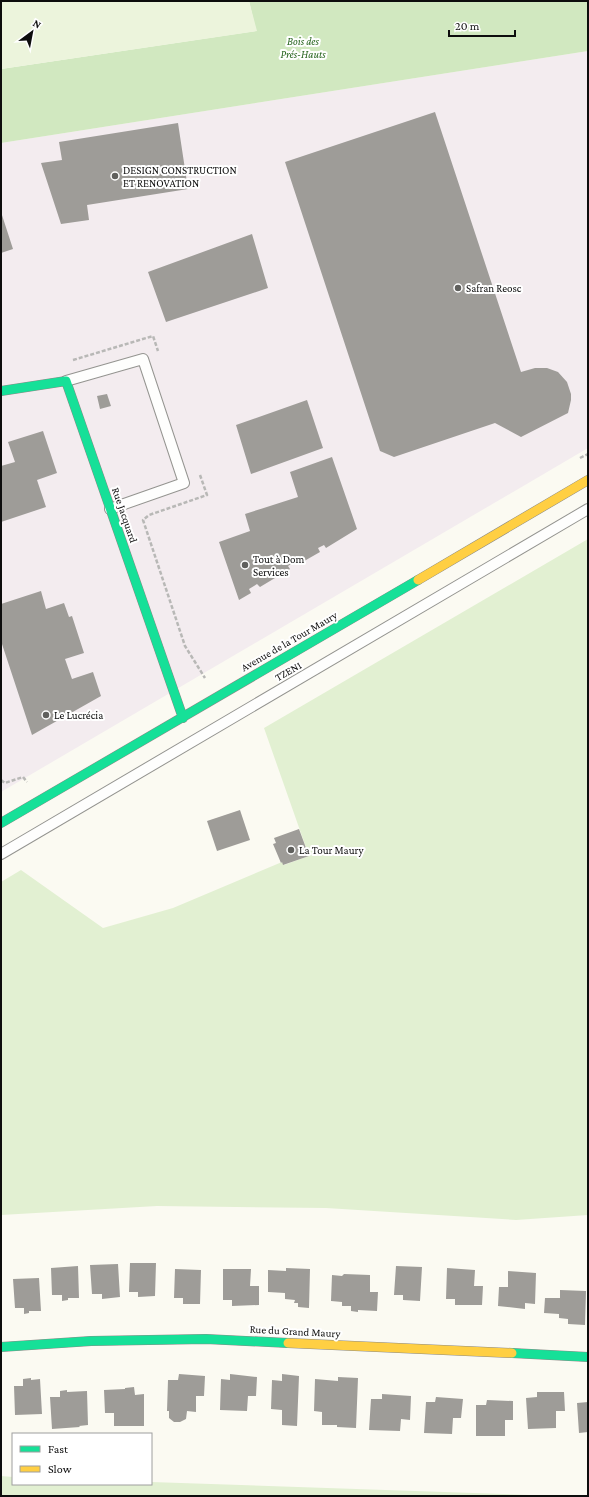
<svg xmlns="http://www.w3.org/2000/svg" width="589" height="1497" font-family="'Crimson Pro',serif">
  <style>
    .industrial { fill: #f3ecef }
    .green { fill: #e2f0d2 }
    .forest { fill: #d1e8c0 }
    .pitch { fill: #ecf4dc }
    .building { fill: #9e9c98 }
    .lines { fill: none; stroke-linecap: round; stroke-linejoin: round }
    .lane-casing { stroke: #949490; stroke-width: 12 }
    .fast-casing { stroke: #8b8a87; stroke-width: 10 }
    .slow-casing { stroke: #8b8a87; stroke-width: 10 }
    .path { stroke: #b8b8b6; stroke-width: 2.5; stroke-dasharray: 4 2; stroke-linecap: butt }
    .lane { stroke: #fefefd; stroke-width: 10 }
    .fast { stroke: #16e098; stroke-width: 9 }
    .slow { stroke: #ffcf43; stroke-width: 9 }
    .poi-dot { fill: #60605d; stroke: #fff; stroke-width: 1.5 }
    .labels { text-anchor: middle; stroke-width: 4; stroke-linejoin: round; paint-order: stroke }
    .park-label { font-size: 11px; font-style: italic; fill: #27641e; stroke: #fff }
    .poi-label { font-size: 11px; fill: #0d0d0d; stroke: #fff; text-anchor: start }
    .street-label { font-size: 11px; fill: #0d0d0d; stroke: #fff }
  </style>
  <rect width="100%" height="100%" fill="#fbfaf2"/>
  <path class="industrial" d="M588 51V448L1 792V143Z"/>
  <path class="green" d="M588 539V1215L516 1220 326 1208 157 1206 1 1215V882L21 870 103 928 173 908 282 862 284 865 309 856 264 728Z
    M1 1476 13 1477V1484H151V1482L559 1496H1Z"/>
  <path class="forest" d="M249 1H588V51L1 143V69L256 31Z"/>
  <path class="pitch" d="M1 1H249L257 31 1 69Z"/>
  <path class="building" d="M435 112 521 372 535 368H547L558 372 567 382 571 394V400L568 413 521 437 495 423 394 457 380 451 285 162Z
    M178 123 188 189 87 205 89 220 61 224 41 163 62 160 59 142Z
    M1 212 13 249 1 253Z
    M252 234 268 288 166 322 148 272Z
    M107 394 111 406 100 409 97 396Z
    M307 400 323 448 251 474 236 425Z
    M43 431 57 473 37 480 46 507 1 522V466L15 462 8 442Z
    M332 457 357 529 326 548 324 545 318 548 320 552 299 564 296 561 288 566 290 569 260 587 257 584 249 589 251 593 239 600 219 542 250 531 245 514 298 497 290 472Z
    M41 591 46 609 64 603 69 617 72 616 84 653 65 659 72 679 93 672 101 696 32 735 1 641V604Z
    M240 810 250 840 217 851 207 821Z
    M299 829 309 856 283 865 282 862 281 863 273 844 276 843 274 838Z
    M130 1263H156L155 1296 138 1297V1292H129Z
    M118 1264 120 1297 102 1299V1294H92L90 1265Z
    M78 1266 79 1298H68V1300L62 1301V1295H52L51 1268Z
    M396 1266 422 1267 420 1301 403 1300V1295H394Z
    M286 1268 310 1269 309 1308 298 1307V1303H294L295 1300 285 1299V1293L268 1292V1270L286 1271Z
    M447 1268 475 1270 474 1286H483L482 1305H455V1299H446Z
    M175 1269 201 1270 200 1304H183V1298H174Z
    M223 1269H251L250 1286H259V1305L232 1306V1300H223Z
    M508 1271 536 1273 535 1304 525 1303V1309L498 1306 499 1287H508Z
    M344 1274 370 1275V1292H378L377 1311 358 1310V1312L351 1311V1306H342V1302L331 1301 332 1275 342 1276Z
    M39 1278 41 1311H29V1313L24 1314V1308H15L13 1279Z
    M560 1290 586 1291 585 1325 568 1324V1319L559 1318V1314L544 1313 545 1298H560Z
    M179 1374 205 1376 204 1396H196V1412L187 1411 186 1419 180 1422H174L169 1418V1411H167L168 1380H178Z
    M230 1374 257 1377 256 1396H248L247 1411 220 1410 221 1379 230 1380Z
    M282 1374 299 1376 297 1426 282 1425V1410L271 1409 272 1380 282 1381Z
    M338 1377 358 1378 356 1428 337 1427V1425H322V1412L314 1411 315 1379 338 1381Z
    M31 1378V1380L40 1379 42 1414 15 1415 14 1386H23V1379Z
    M134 1387 135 1395 144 1394V1426H114V1413H105L104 1390 125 1389V1388Z
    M67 1390V1392L87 1391 88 1425 79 1426 80 1427 52 1429 50 1397H60V1391Z
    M537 1392H564L565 1411H556V1428L528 1429 526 1398 537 1397Z
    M382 1394 411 1396 410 1420 401 1419 400 1431 369 1430 371 1399H382Z
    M436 1397 463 1399 461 1418H453L452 1434 424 1433 426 1402H435Z
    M487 1400 513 1401V1420H505V1436H476V1405H486Z
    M588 1402V1432L579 1433 577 1403Z"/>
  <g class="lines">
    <g class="lane-casing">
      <path id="lane" d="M66 381 143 359 184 483 110 509
        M1 854 588 509"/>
    </g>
    <g class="fast-casing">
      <path id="fast" d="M1 391 66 381 183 718
        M1 823 418 580
        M1 1347 91 1341 206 1339 288 1343
        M512 1353 588 1357"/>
    </g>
    <g class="slow-casing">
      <path id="slow" d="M418 580 588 480
        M288 1343 512 1353"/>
    </g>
    <path class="path" d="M73 360 153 336 158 351
      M580 458 588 454
      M200 475 207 495 149 515 143 520 185 646 205 678
      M1 780 5 783 23 777 27 782"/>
    <use href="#lane" class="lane"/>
    <use href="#fast" class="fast"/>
    <use href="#slow" class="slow"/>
  </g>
  <g class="poi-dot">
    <circle cx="115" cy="176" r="4"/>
    <circle cx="458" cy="288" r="4"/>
    <circle cx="245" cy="565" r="4"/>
    <circle cx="46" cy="715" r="4"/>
    <circle cx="291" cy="850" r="4"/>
  </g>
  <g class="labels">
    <g class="park-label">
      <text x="303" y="45">Bois des<tspan x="303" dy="13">Prés-Hauts</tspan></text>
    </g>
    <g class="poi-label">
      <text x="123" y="174">DESIGN CONSTRUCTION<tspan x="123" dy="13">ET RENOVATION</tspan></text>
      <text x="466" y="292">Safran Reosc</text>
      <text x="253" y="563">Tout à Dom<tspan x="253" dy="13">Services</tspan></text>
      <text x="54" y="719">Le Lucrécia</text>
      <text x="299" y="854">La Tour Maury</text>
    </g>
    <g class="street-label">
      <text transform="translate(125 515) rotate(71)" y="4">Rue Jacquard</text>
      <text transform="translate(289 641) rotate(-30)" y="4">Avenue de la Tour Maury</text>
      <text transform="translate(288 671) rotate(-30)" y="4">TZEN1</text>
      <text transform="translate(295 1331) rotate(3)" y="4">Rue du Grand Maury</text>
    </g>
  </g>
  <rect width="589" height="1497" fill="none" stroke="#0d0d0d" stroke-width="4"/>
  <rect x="12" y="1433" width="140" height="52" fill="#ffffff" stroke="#9e9e9e"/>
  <rect x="20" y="1446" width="20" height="6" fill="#16e098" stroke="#9e9e9e"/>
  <text x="48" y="1453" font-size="12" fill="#0d0d0d">Fast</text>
  <rect x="20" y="1466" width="20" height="6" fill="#ffcf43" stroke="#9e9e9e"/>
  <text x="48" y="1473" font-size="12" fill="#0d0d0d">Slow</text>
  <g transform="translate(32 32) rotate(32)" stroke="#ffffff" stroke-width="3" paint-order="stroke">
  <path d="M0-3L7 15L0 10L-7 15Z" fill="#0d0d0d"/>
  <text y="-6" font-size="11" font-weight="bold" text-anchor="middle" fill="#0d0d0d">N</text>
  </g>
  <path d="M449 30v6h66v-6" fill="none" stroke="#0d0d0d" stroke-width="2"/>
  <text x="455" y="30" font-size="12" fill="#0d0d0d" stroke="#ffffff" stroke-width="3" paint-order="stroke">20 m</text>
</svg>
